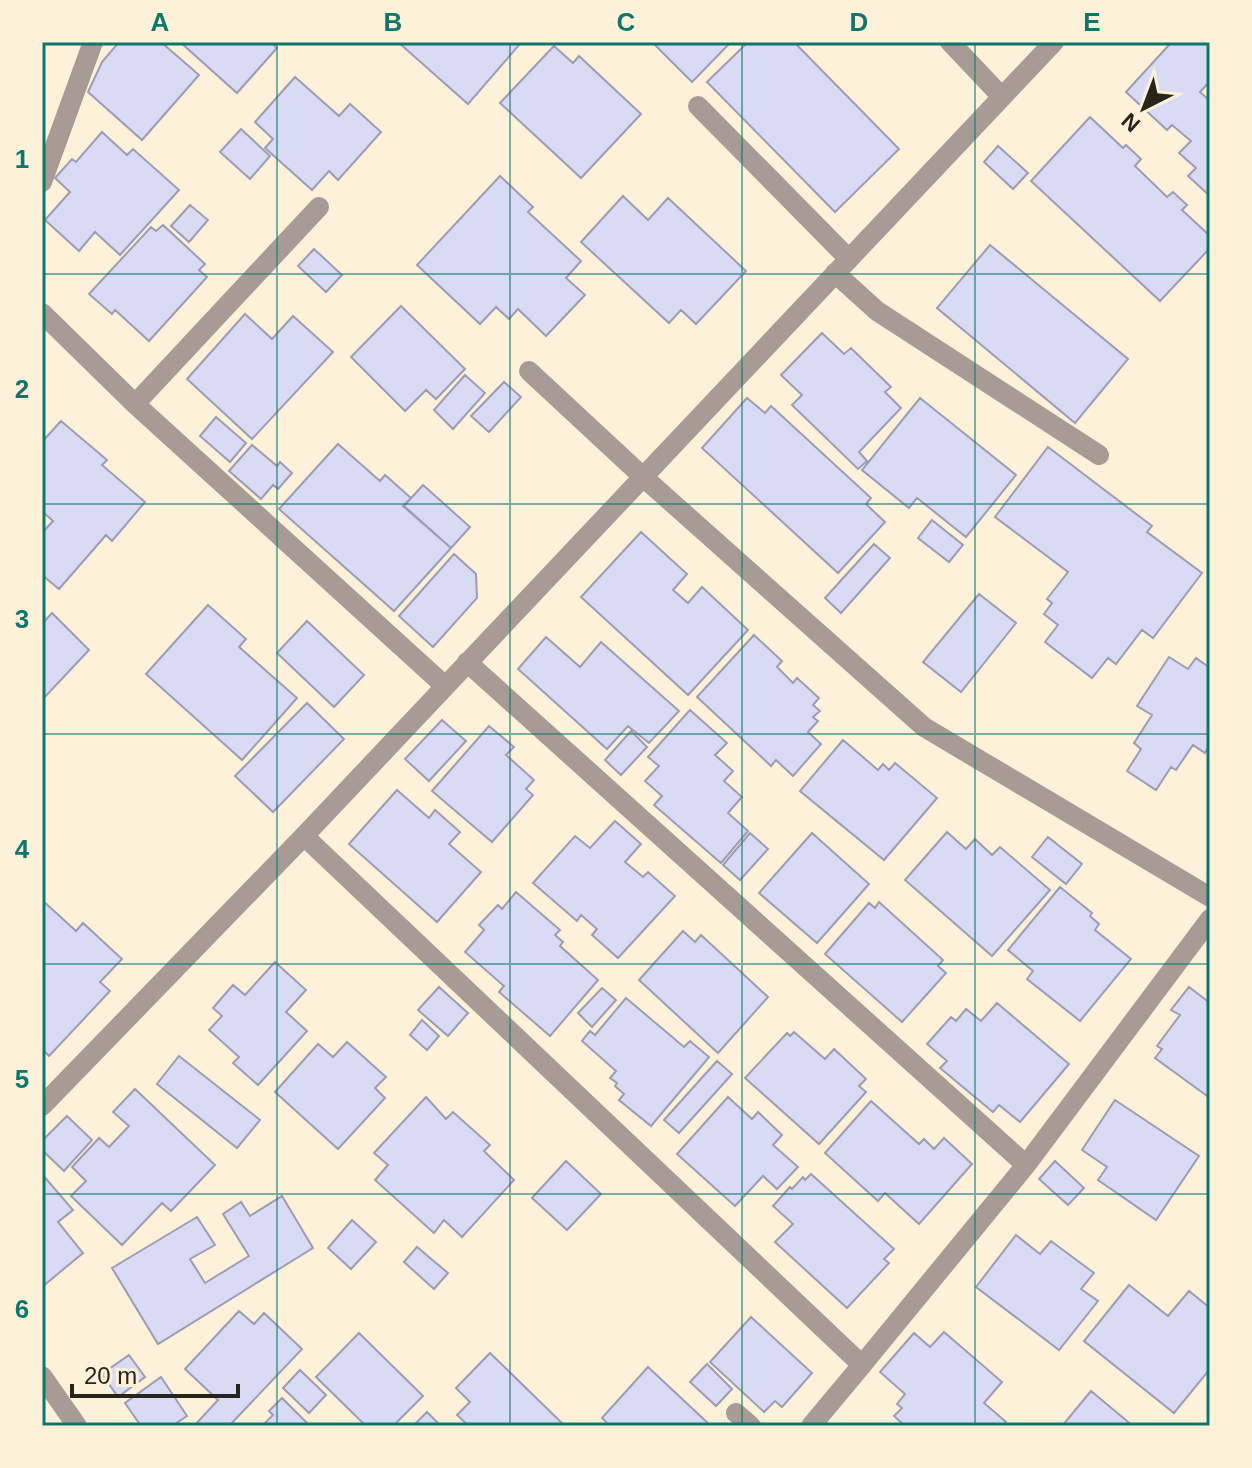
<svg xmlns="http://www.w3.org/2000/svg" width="1252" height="1468" font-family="Helvetica,sans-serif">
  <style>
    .building { fill: #d9dbf4; stroke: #9c9db5; stroke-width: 2 }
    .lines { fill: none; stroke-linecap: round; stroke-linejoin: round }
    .service { stroke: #a79b96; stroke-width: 20 }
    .minor { stroke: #a79b96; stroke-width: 20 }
    .grid { fill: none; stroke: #0f766e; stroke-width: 2; stroke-opacity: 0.55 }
    .neatline { fill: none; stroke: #0f766e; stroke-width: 3 }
    .grid-label { font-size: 26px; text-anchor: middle; font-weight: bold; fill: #0f766e }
  </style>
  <rect width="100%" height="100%" fill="#fef1d9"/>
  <path class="building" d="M119 42H161L199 75 142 140 88 92 102 62Z
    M180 42H270L277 48 237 93Z
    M398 42H515L519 45 468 104Z
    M652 42H731L692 82Z
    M748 42H794L899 149 835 212 707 82Z
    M1166 42H1210V81L1200 92 1210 101V196L1188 176 1196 168 1179 153 1191 141 1172 125 1167 130 1126 92 1169 45Z
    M554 46 573 63 579 56 641 114 581 178 500 103Z
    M295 77 339 116 350 104 381 132 338 180 329 171 312 190 265 148 273 139 255 122Z
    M1090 117 1123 148 1126 145 1141 159 1135 166 1167 197 1173 192 1187 205 1182 210 1210 236V248L1160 301 1031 181Z
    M241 129 270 156 250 179 220 152Z
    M102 132 127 155 133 149 179 190 120 255 95 232 79 251 45 220 70 192 55 178 72 159 76 162Z
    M998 146 1028 173 1013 189 984 162Z
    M500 176 533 207 528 212 581 261 566 278 585 295 546 336 518 309 509 319 496 307 480 324 417 265Z
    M623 196 648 220 668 198 746 271 696 324 681 310 669 323 581 242Z
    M190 205 208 220 189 242 171 226Z
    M163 225 205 264 199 270 207 277 149 341 115 310 112 314 89 294 151 227 156 231Z
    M990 245 1128 359 1075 423 937 308Z
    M314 249 342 275 326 292 298 266Z
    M401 306 465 369 436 399 426 390 405 411 351 357Z
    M245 314 272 339 293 316 333 352 252 439 187 379Z
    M822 333 844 354 851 348 891 387 885 392 901 408 859 452 867 461 858 469 792 405 802 395 781 375Z
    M465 375 485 393 453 429 434 410Z
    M504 382 521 397 489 432 471 416Z
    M747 398 765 413 771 406 871 498 866 504 885 522 838 573 702 448Z
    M920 398 1016 475 966 537 917 498 909 508 862 470Z
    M216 417 246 443 230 462 200 436Z
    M61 421 107 460 102 465 145 502 112 541 106 535 59 589 42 575V533L53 521 42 511V442Z
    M338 444 380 481 385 475 411 498 403 506 451 548 394 611 279 509Z
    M252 445 277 466 280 462 292 473 278 489 273 485 261 499 229 471Z
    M1048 447 1152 526 1147 532 1202 573 1153 638 1142 630 1116 664 1108 658 1092 678 1045 642 1058 625 1044 614 1052 603 1047 599 1068 572 995 517Z
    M423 485 470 527 451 548 404 506Z
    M932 520 963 545 949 562 918 538Z
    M641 532 687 574 673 590 688 603 702 587 748 630 688 695 581 597Z
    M874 544 890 558 841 613 825 598Z
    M454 554 476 574 477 598 433 647 399 616Z
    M979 594 1016 623 961 692 923 662Z
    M208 605 246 639 239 647 297 698 242 760 146 674Z
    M52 613 89 650 42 700V624Z
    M307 621 364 675 334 707 277 653Z
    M754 635 782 661 777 667 793 683 797 678 819 698 813 705 820 711 813 717 818 721 808 732 821 744 793 776 776 760 771 766 697 697Z
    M546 637 580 667 601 642 679 711 649 743 628 726 607 749 518 669Z
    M1169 657 1188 669 1196 658 1210 668V744L1205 753 1193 745 1176 770 1171 767 1156 790 1127 771 1141 749 1134 743 1152 715 1137 706Z
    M307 703 344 739 273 812 235 776Z
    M690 710 727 743 715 755 733 771 724 781 742 797 728 813 748 831 721 863 654 805 662 796 645 781 659 766 648 757Z
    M442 720 466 741 429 781 405 759Z
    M489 726 514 747 506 755 534 780 526 789 533 795 492 842 432 791Z
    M631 731 647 747 621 775 605 760Z
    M843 740 878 770 883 764 889 770 895 763 937 798 884 860 800 791Z
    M397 790 429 818 435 810 460 832 449 844 481 872 437 922 349 844Z
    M615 821 641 844 625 862 643 877 648 872 675 896 618 958 592 935 597 929 581 915 577 921 533 883 575 836 590 848Z
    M947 832 966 849 975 839 992 855 1000 847 1050 890 992 956 905 880Z
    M750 833 768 849 740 880 723 865Z
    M812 833 869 884 817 943 759 893Z
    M1048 837 1082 864 1066 884 1032 857Z
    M1060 887 1092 913 1090 916 1099 924 1095 930 1131 959 1080 1021 1027 979 1033 971 1008 950Z
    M516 892 560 930 555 935 563 942 560 946 598 980 550 1036 499 992 504 986 465 952 484 930 479 925 498 905 502 909Z
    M42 900 76 931 83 923 122 959 100 982 110 991 49 1056 42 1049Z
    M879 902 943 960 938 966 946 973 902 1022 825 954 869 903 875 908Z
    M683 931 695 942 701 935 768 997 718 1053 639 980Z
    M275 962 306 990 286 1012 307 1031 258 1085 233 1063 239 1057 209 1030 222 1016 213 1008 233 985 245 995Z
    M439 987 468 1013 448 1036 418 1010Z
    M1189 987 1210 1003V1098L1155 1058 1162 1049 1157 1046 1180 1015 1171 1010Z
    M602 988 616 1000 592 1027 578 1013Z
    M626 998 684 1047 690 1041 709 1057 651 1126 619 1100 624 1094 615 1086 617 1083 610 1078 616 1071 582 1041 590 1031 595 1035Z
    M997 1003 1069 1064 1020 1122 999 1105 993 1112 940 1068 947 1061 927 1044 951 1017 956 1021 966 1009 981 1021Z
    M422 1020 439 1036 427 1050 410 1035Z
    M794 1032 825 1059 834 1049 866 1079 859 1086 866 1092 819 1144 745 1078 787 1033 790 1036Z
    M347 1042 386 1077 375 1088 385 1098 338 1149 275 1092 318 1044 333 1057Z
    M179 1056 260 1120 237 1148 157 1084Z
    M717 1061 732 1074 679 1133 664 1120Z
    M135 1089 215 1165 171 1211 162 1203 122 1245 71 1196 86 1181 72 1167 99 1138 109 1147 129 1126 113 1112Z
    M426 1097 446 1119 453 1112 490 1145 484 1151 514 1180 462 1237 444 1220 434 1233 375 1180 388 1165 374 1153Z
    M728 1097 752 1119 758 1112 782 1135 773 1145 798 1167 777 1189 763 1176 735 1206 677 1154Z
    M1115 1100 1199 1156 1156 1220 1098 1180 1107 1167 1082 1150Z
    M871 1101 919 1144 924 1139 934 1149 944 1138 972 1164 919 1224 885 1193 878 1201 825 1153Z
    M67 1116 92 1140 64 1171 42 1150V1141Z
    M566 1161 601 1194 567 1230 532 1198Z
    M1055 1161 1084 1188 1068 1205 1039 1179Z
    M42 1174 73 1210 58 1222 83 1253 42 1287Z
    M811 1174 894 1249 884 1259 889 1263 847 1308 775 1242 793 1224 773 1206 790 1187 792 1189 803 1177 805 1180Z
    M282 1196 313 1248 158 1344 112 1268 197 1217 215 1245 190 1259 205 1283 249 1256 223 1214 241 1202 250 1216Z
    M352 1220 376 1242 351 1269 328 1248Z
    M1016 1235 1040 1254 1051 1241 1094 1273 1081 1289 1098 1301 1059 1350 976 1287Z
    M417 1247 448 1273 434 1289 404 1262Z
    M1129 1285 1168 1316 1189 1291 1210 1308V1369L1174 1413 1084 1341Z
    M239 1311 254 1324 264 1313 302 1349 229 1426H194L218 1400 185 1369Z
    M751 1317 812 1373 782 1407 775 1401 764 1412 710 1362Z
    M944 1332 1002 1382 984 1403 1006 1422 1003 1426H905L894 1416 902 1408 897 1404 905 1394 880 1372 914 1333 930 1347Z
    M359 1333 423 1396 393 1426H366L316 1377Z
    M490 1353 565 1426H469L457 1415 470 1402 456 1388Z
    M129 1355 145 1377 118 1397 102 1374Z
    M707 1364 732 1389 716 1406 690 1382Z
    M648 1367 710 1425 709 1426H610L602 1418Z
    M300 1370 326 1395 309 1413 283 1388Z
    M161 1377 187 1416 172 1426H141L125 1403Z
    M1091 1391 1133 1426H1062Z
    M282 1398 310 1426H262L273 1415 269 1411Z
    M427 1412 441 1426H413Z"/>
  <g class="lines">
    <path class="service" d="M698 106 849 259
      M42 182 93 42
      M835 273 877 311 1099 455
      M42 313 135 404 445 686
      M529 371 642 476
      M135 404 319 207
      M736 1413 751 1426
      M811 1426 862 1365"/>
    <path class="minor" d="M950 42 1002 97
      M642 476 924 727 1210 897
      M467 662 1026 1165
      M304 836 862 1365 1026 1165 1210 919
      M42 1106 304 836 1054 42
      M42 1376 77 1426"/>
  </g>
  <path class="grid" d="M277 42V1426M510 42V1426M742 42V1426M975 42V1426M42 274H1210M42 504H1210M42 734H1210M42 964H1210M42 1194H1210"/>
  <rect width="1252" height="1468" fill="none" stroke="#fef1d9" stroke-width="88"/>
  <g transform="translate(1144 108) rotate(222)" stroke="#fef1d9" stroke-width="6" paint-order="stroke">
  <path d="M0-6L14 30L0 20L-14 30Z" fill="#29241b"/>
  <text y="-12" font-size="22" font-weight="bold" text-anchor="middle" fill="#29241b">N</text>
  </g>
  <path d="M72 1384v12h166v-12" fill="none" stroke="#29241b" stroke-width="4"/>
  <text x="84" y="1384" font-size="24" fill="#29241b" stroke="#fef1d9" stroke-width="6" paint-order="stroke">20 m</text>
  <rect x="44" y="44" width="1164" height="1380" class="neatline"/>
  <g class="grid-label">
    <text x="160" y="31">A</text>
    <text x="393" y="31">B</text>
    <text x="626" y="31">C</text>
    <text x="859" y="31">D</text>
    <text x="1092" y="31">E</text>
    <text x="22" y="168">1</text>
    <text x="22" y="398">2</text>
    <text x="22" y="628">3</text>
    <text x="22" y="858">4</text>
    <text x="22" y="1088">5</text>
    <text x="22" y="1318">6</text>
  </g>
</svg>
